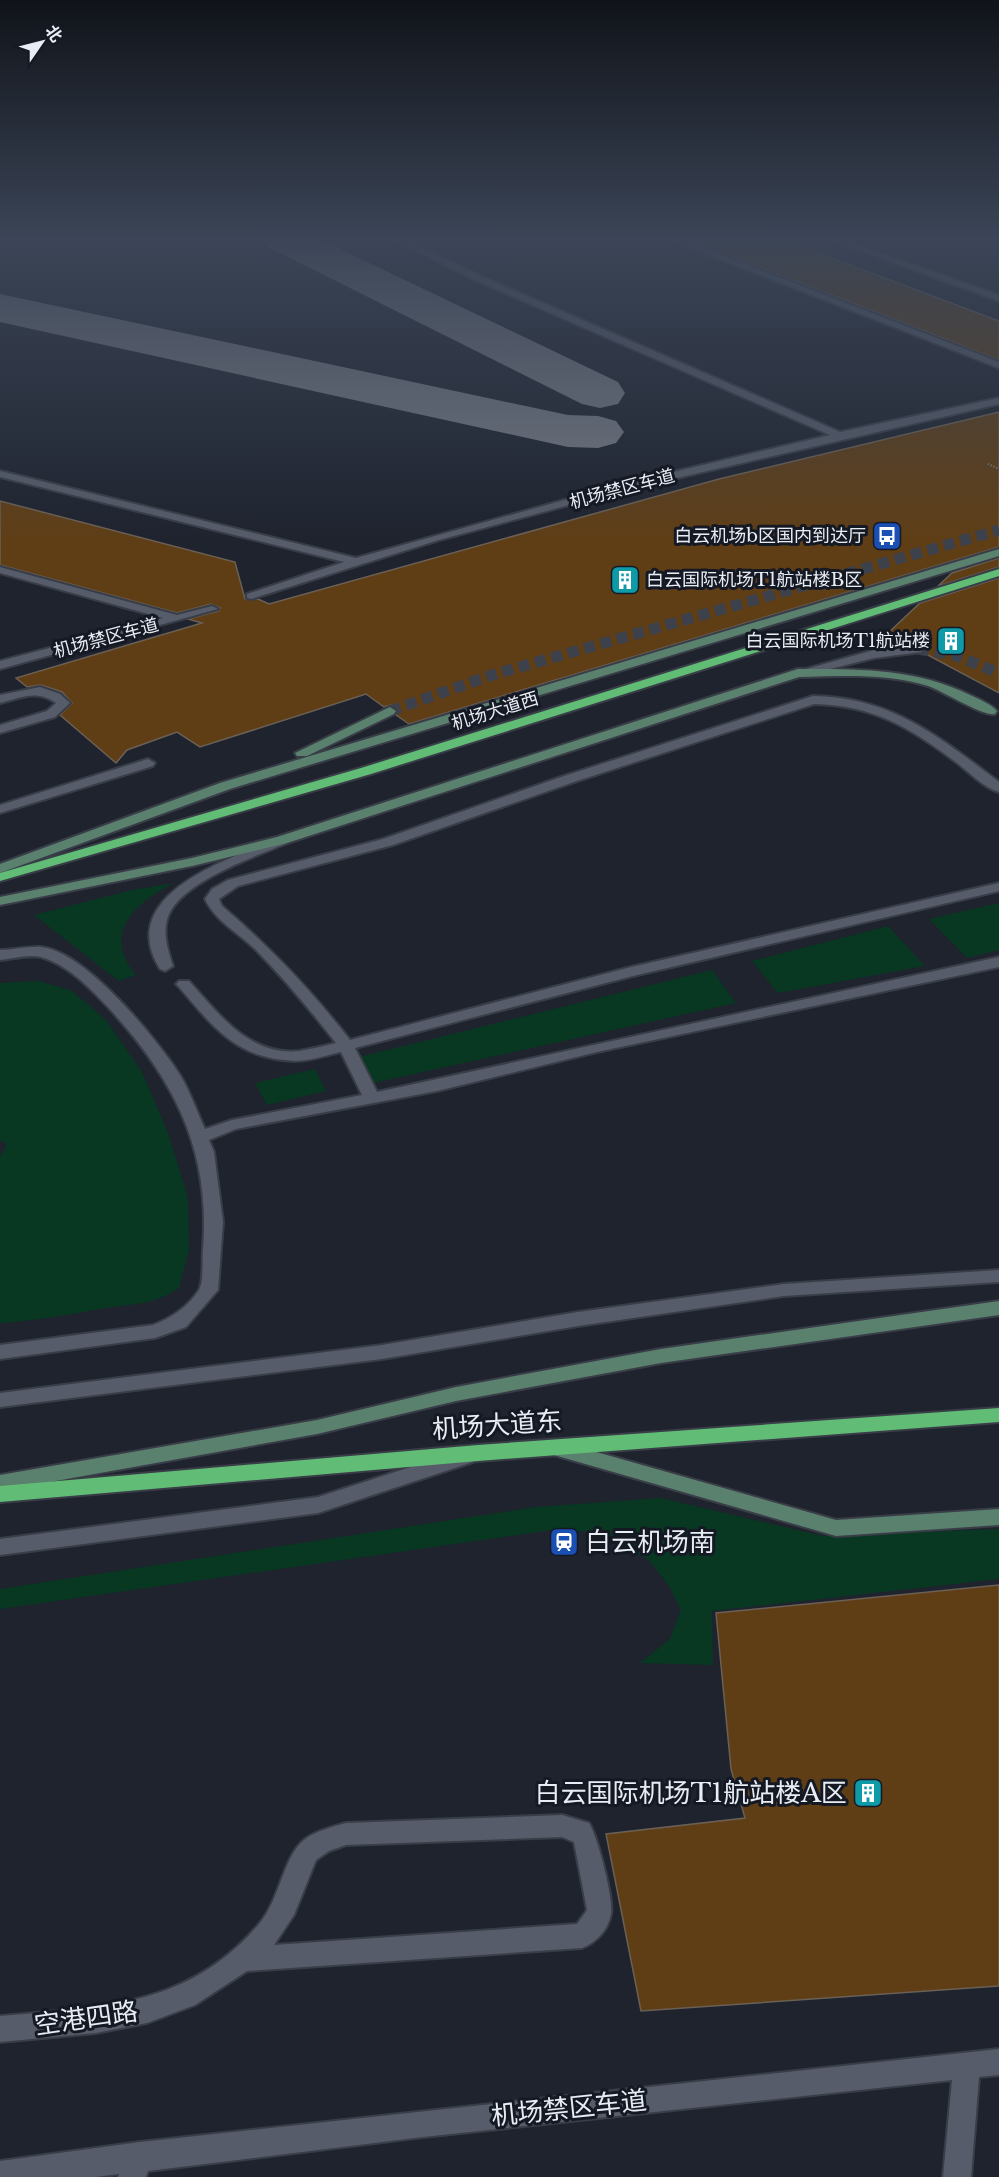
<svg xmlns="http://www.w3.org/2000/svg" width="999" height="2177" font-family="'Libre Baskerville','Noto Sans SC',serif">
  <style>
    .green { fill: #083821 }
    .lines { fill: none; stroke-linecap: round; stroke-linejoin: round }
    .taxiway { fill: #757a83; fill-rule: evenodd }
    .building { fill: #5f3e16; stroke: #6b6055; stroke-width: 1.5 }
    .tertiary-tunnel { stroke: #3c414c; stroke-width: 11; stroke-dasharray: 11 6; stroke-linecap: butt }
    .secondary-tunnel { stroke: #3c414c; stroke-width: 11; stroke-dasharray: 11 6; stroke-linecap: butt }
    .service-casing { stroke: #393d47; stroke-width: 4 }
    .minor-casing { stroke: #393d47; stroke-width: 4 }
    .tertiary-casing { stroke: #393d47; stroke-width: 4 }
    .secondary-casing { stroke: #393d47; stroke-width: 4 }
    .trunk-casing { stroke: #393d47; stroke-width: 4 }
    .path { stroke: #878c94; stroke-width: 2; stroke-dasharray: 1 2; stroke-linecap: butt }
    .service { fill: #565c69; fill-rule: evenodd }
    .minor { fill: #565c69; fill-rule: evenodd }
    .tertiary { fill: #565c69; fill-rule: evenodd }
    .secondary { fill: #5a806e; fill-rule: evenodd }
    .trunk { fill: #61bc76; fill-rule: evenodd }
    .labels { text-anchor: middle; stroke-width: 6; stroke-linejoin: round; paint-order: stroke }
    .far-street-label { font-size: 18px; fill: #e8ecf3; stroke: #151924 }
    .far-poi-label { font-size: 18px; fill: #e8ecf3; stroke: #151924; text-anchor: end }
    .near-street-label { font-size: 26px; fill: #e8ecf3; stroke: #151924 }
    .near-poi-label { font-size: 26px; fill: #e8ecf3; stroke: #151924; text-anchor: start }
  </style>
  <rect width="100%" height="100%" fill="#1e232e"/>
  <path class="green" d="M174 883C137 902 100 932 136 975L119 981 34 915 132 890Z
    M999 903V950L967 958 929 919Z
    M888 926 925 966 778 993 752 961Z
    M712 970 736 1003 373 1083 359 1057Z
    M39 981 72 991 106 1020 142 1072 168 1133 188 1198 189 1250 179 1288C149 1307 134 1303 100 1309 67 1315 34 1321 0 1323V1157L7 1144 0 1141V983Z
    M315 1069 326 1091 267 1105 255 1083Z
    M661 1498 823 1536 999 1529V1579L712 1611 713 1665 640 1663 670 1639 681 1610 669 1586 649 1560 604 1534 559 1529 0 1609V1589L536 1507Z"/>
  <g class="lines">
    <path class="taxiway" d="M261 237H315L618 382 625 393 618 404 600 408 582 404 266 246Z
      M0 294 568 415 598 416 616 421 624 432 616 443 598 448 568 447 0 322Z"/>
  </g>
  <path class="building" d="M682 237H776L999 321V360Z
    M999 412V547L409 724 396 715 397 709 391 705 384 707 366 694 200 747 177 732 127 750 116 763 60 715 72 703 62 692 41 685 27 687 16 678 202 623 188 619 219 611 220 608 211 604 177 613 0 565V501L235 562 245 599H258L269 604 719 479Z
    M999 558V567L938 586 952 573Z
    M999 578V693L924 653 923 644H908L888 633 920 603Z
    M999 1585V1986L641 2011 606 1834 745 1818 731 1769 716 1613Z"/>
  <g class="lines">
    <path class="tertiary-tunnel" d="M918 649 954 655 999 673"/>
    <path class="secondary-tunnel" d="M390 711 492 675 999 530"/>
    <g class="service-casing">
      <path id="service" d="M389 237H400L481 276 840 432 999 398V404L625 490 439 540 251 599 247 598V594L344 562 0 477V471L356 558 618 485 830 435 475 280Z
        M663 237H675L999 362V368Z
        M823 237H835L999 295V301Z
        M0 567 177 615 212 606 218 609 0 669V661L163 618 0 573Z
        M813 696C892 697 939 737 999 782V792C984 788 969 772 957 763 911 728 873 705 814 704L574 782 393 845 238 886 219 899 222 906C270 947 311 990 350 1040L631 967 999 883V891L633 976 355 1048 377 1092 999 957V967L597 1052 437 1091 236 1129 209 1140 214 1152 223 1222 218 1290 186 1327 155 1338 0 1359V1345L153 1325C171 1318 188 1307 199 1290 204 1281 202 1260 203 1249 211 1149 173 1077 106 1005 88 986 66 964 41 957 29 954 12 959 0 960V950C13 950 28 946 41 947 85 951 157 1039 180 1075 190 1091 197 1112 205 1129L232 1120 362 1095 341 1052C327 1055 310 1061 295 1061 237 1059 214 1028 179 987L176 984 179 981H189C219 1014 249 1056 299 1051 311 1049 324 1046 336 1043 311 1011 285 980 257 951 240 934 215 921 205 899L212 889 228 880 383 839 564 776Z
        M148 759 155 763 153 766 0 813V805Z
        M282 836 289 840 287 843C255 857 176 883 167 920 163 935 168 951 173 966L165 971 160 969C123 910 190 875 235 856 250 849 266 840 282 836Z
        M999 1270V1282L784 1296 578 1326 382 1359 0 1407V1393L382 1345 578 1312 784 1284Z
        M466 1449 473 1452 476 1457 473 1462 318 1513 0 1555V1539L318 1497Z
        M999 2049V2075L979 2077 971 2177H943L952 2080 423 2137 148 2171 146 2177H118L119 2174 96 2177H0V2161L140 2142Z"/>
    </g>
    <g class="minor-casing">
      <path id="minor" d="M40 687 60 694 70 703 55 717 0 733V725L47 711 56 703C37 689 21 698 0 703V695Z
        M562 1815 589 1823C597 1835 614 1899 611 1914 608 1930 597 1942 582 1948L247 1971 195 2005 147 2023 96 2033 0 2042V2016C100 2007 188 2008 259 1924 280 1900 283 1857 304 1840 315 1831 332 1827 346 1823ZM562 1837 574 1842 587 1910 577 1924 274 1945 294 1915 316 1860 329 1851 346 1845Z"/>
    </g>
    <g class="tertiary-casing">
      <path id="tertiary" d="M918 645 922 646V652L874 658 798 677 792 673 874 650Z"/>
    </g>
    <g class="secondary-casing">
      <path id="secondary" d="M999 549V556L230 789 0 873V864L220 783Z
        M798 669C857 669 915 668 970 695 979 699 991 704 997 711L995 714C984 717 943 691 928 686 887 673 841 676 799 677L287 843 192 866 0 905V897L192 858 277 837Z
        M390 707 396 711 394 714 307 756H297L295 753Z
        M999 1301V1315L661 1363 456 1401 317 1434 0 1491V1475L317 1420 456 1387 661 1349Z
        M554 1440 836 1520 999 1509V1525L836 1536 547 1453 544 1448 547 1443Z"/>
    </g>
    <g class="trunk-casing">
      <path id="trunk" d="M999 569V576L371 774 0 881V873L361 768Z
        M999 1408V1422L478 1461 0 1502V1486L478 1445Z"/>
    </g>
    <path class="path" d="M988 464 999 469"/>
    <use href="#service" class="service"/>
    <use href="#minor" class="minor"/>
    <use href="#tertiary" class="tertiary"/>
    <use href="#secondary" class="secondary"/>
    <use href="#trunk" class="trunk"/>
  </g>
  <linearGradient id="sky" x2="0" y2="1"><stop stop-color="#101319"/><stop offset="0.44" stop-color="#3b4557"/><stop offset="1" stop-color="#3b4557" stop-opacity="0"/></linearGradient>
  <rect width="999" height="542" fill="url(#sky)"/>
  <defs>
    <g id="bus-square" transform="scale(1.5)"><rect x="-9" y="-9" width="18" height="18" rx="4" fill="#1a4fb4" stroke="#151924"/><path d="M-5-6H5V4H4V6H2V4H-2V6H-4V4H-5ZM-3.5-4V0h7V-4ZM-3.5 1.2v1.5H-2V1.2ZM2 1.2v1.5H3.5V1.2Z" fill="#fff"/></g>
    <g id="building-square" transform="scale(1.5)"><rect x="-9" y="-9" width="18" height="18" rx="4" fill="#0f9aa8" stroke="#151924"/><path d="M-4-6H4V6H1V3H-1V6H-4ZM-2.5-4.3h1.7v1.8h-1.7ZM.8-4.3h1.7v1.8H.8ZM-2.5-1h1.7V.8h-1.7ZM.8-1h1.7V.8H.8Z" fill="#fff"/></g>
    <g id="station-square" transform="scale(1.5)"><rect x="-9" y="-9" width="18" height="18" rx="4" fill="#1a4fb4" stroke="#151924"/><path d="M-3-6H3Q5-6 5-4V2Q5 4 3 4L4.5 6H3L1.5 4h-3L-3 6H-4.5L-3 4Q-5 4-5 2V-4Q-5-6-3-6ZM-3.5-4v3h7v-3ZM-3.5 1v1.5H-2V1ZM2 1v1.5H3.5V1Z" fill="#fff"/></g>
  </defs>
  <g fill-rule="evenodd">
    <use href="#bus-square" x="887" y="536"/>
    <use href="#building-square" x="625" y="580"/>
    <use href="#building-square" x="951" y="641"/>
    <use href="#station-square" x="564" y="1542"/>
    <use href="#building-square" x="868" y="1793"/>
  </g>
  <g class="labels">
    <g class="far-street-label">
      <text transform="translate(622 489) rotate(-15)" y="6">机场禁区车道</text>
      <text transform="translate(106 638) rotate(-15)" y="6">机场禁区车道</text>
      <text transform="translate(495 711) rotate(-17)" y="6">机场大道西</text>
    </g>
    <g class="far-poi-label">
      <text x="866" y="542">白云机场b区国内到达厅</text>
      <text x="646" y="586" text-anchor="start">白云国际机场T1航站楼B区</text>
      <text x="930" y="647">白云国际机场T1航站楼</text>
    </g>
    <g class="near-street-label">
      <text transform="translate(497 1425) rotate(-4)" y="9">机场大道东</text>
      <text transform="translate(86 2018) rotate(-8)" y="9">空港四路</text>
      <text transform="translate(569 2108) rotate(-6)" y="9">机场禁区车道</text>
    </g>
    <g class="near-poi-label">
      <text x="585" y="1551">白云机场南</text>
      <text x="847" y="1802" text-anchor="end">白云国际机场T1航站楼A区</text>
    </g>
  </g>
  <g transform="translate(42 42) rotate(55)" stroke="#151924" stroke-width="4.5" paint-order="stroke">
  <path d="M0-4.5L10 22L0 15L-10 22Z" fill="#e8ecf3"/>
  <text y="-9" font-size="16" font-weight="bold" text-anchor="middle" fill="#e8ecf3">北</text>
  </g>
</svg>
